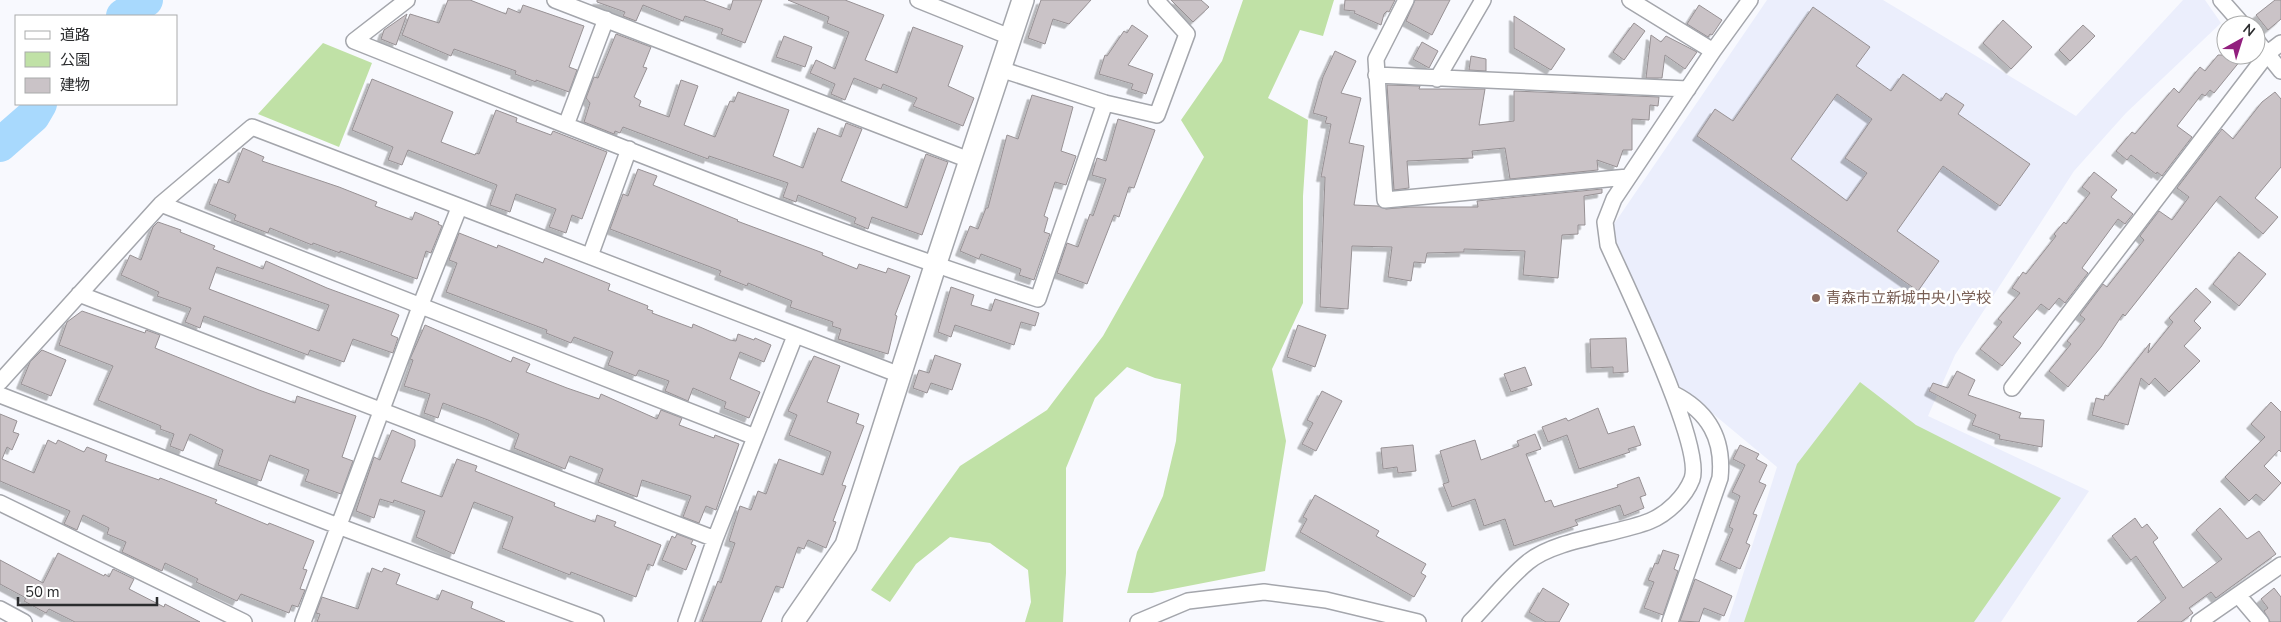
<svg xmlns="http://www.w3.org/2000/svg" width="2281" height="622" font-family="'Nunito Sans','Noto Sans JP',sans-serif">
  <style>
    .built { fill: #ebeefc }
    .green { fill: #c0e1a6 }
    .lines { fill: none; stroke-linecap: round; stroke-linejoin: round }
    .river { stroke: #a8d9fd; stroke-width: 34 }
    .building { fill: #cac3c7; stroke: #979194; fill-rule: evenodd; filter: url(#shadow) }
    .street-casing { stroke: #a4a6ac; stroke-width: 18 }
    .secondary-casing { stroke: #a4a6ac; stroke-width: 24 }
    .street { stroke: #fff; stroke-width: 15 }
    .secondary { stroke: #fff; stroke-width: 21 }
    .education-dot { fill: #8d6e63; stroke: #fff; stroke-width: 2 }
    .labels { text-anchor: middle; stroke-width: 5; stroke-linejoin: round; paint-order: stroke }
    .education-label { font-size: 15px; fill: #785e54; stroke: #fff; text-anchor: start }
  </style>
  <defs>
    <filter id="shadow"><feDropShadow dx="-4.5" dy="4.5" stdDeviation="0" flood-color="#0004"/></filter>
  </defs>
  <rect width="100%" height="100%" fill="#f8f9fe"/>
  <path class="built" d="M1767 0H1883L2076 116 2183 0H2205L2221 23 2126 113 2074 171 1955 355 1928 416 2089 491 2001 622H1728L1777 467 1676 383 1616 240 1614 224Z"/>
  <path class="green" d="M1243 0H1334L1323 36 1300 30 1268 98 1308 120 1303 196V303L1272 369 1286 441 1265 571 1152 593H1127L1137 552 1163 496 1176 441 1181 384 1155 378 1127 367 1095 398 1066 468V573L1063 622H1025L1031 602 1028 570 990 543 950 537 916 564 890 602 871 590 960 466 1047 410 1103 336 1204 157 1181 120 1222 61Z
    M323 43 372 63 339 147 258 114Z
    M1860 382 1916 425 2061 498 1974 622H1744L1797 464Z"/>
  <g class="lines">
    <path class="river" d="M123 16 146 0
      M0 145 33 116 40 104"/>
  </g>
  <path class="building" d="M448 0H470L506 14 508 8 520 13 523 5 584 26 569 67 577 70 569 92 536 80V82L515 74 516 71 454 49 451 56 402 35 410 14 439 23Z
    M597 0H703L730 10 733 0H762L745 43 721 34 723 29 685 16 683 21 643 5 636 21 623 16 625 12 597 2Z
    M788 0H845L884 15 865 60 897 73 913 27 963 46 948 86 974 98 963 126 913 106 917 98 883 84 881 89 854 78 845 100 831 94 835 84 810 73 816 60 835 69 849 32 827 23 829 17Z
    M1041 0H1091L1069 24 1053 19 1045 44 1028 38Z
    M1171 0H1201L1209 7 1193 22Z
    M1345 0H1395L1389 12 1387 11 1384 14 1381 25 1354 13 1355 11 1344 10Z
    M1415 0H1450L1432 35 1406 21Z
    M2275 0H2281V19L2268 30 2256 15Z
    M1699 5 1722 20 1712 35 1710 34 1708 37 1687 24Z
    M1813 7 1870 47 1856 66 1891 91 1903 74 1941 101 1946 93 1964 105 1958 114 2030 164 2000 206 1943 166 1897 231 1939 261 1918 291 1697 136 1715 109 1733 121ZM1837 94 1872 119 1845 158 1867 173 1847 201 1791 159Z
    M407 14 396 45 381 39 384 30Z
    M1514 16 1565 49 1551 70 1514 48Z
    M2003 20 2032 47 2011 69 1983 43Z
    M1634 23 1645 31 1624 60 1613 52Z
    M1132 25 1148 36 1128 65 1153 74 1146 94 1131 89 1133 84 1099 74 1105 55 1107 56 1124 31 1127 33Z
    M2083 25 2095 36 2070 61 2059 50Z
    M616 34 651 47 643 67 647 68 634 97 641 101 639 106 669 117 681 80 698 86 684 125 715 137 730 101 734 102 738 92 789 110 773 156 803 168 818 128 841 137 846 123 862 129 841 181 907 208 926 154 948 162 922 235 872 217 868 229 854 223 856 218 798 195 796 202 783 197 788 183 709 156 708 159 623 127 620 133 615 131 614 134 584 122 590 103 586 98 594 77 598 78Z
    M1651 35 1661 42 1666 36 1697 52 1685 69 1665 55 1662 78H1646Z
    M784 36 812 47 805 67 776 57Z
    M1422 42 1438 51 1429 68 1413 59Z
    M1335 51 1356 61 1341 93 1361 98 1349 143 1364 146 1354 205 1378 206 1386 209 1410 207H1478L1477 201 1602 189V193L1584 196 1585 225H1578V234L1562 235 1558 278 1523 275 1525 251 1464 249V252L1427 253 1425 263 1414 262 1411 281 1388 277 1392 247 1352 246 1348 309 1320 307 1325 177H1321L1331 124 1325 123 1327 117 1313 113 1323 77Z
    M2218 55H2245L2214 93 2210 90 2205 96 2202 94 2177 126 2192 137 2162 176 2157 172 2156 174 2131 155 2127 160 2116 151 2132 132 2135 134 2174 88 2179 93 2200 67 2205 71Z
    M1471 56 1486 59V71L1469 70Z
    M372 79 453 112 441 142 475 155 476 153 479 154 496 110 517 118 516 122 551 135 553 131 607 152 582 219 572 215 566 233 549 227 556 209 516 194 510 212 490 205 497 185 408 150 402 165 388 160 393 147 352 130Z
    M1387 85 1420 86 1419 89H1485L1479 125 1514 121V91L1659 97 1658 106 1650 105 1649 120 1632 119V150H1623L1617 167 1597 160 1598 170 1510 179 1505 148 1472 151 1473 158 1407 161 1409 188 1394 190Z
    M2275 92 2281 99V167L2255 198 2278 217 2263 234 2220 196 2125 316 2123 314 2101 347 2068 387 2049 371 2071 344 2067 341 2085 319 2080 315 2103 284 2107 287 2144 240 2140 236 2159 211 2172 220 2189 197 2177 188 2222 129 2233 139 2262 102Z
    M1032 95 1073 107 1061 151 1076 156 1066 185 1055 182 1044 216 1048 218 1044 232 1050 234 1034 280 1019 275 1021 269 981 254 979 259 960 251 970 226 978 229 986 208H988L1007 135 1018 139Z
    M1118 119 1155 130 1134 188 1129 187 1119 217 1114 215 1087 284 1057 273 1067 243 1078 247 1090 214 1093 216 1106 179 1092 175 1097 158 1106 161Z
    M243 148 264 157 262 161 339 187 377 202 375 206 412 220 415 212 439 222 438 224 442 226 431 253 426 251 417 279 340 251V253L313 243 312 245 270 228 268 233 234 220 236 215 209 204 219 179 229 183Z
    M638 169 657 176 653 185 738 220 737 221 823 253 822 255 857 269 859 264 886 273 888 268 910 276 895 315 897 316 888 354 838 339 841 329 832 326 833 322 790 307 792 301 748 283 747 286 719 275 721 271 610 229 623 194 628 196Z
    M2094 172 2117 190 2111 197 2133 214 2125 224 2118 219 2082 268 2088 273 2065 303 2059 298 2049 310 2041 304 2013 337 2021 343 2002 366 1980 349 2002 322 1998 319 2020 293 2012 288 2023 272 2026 274 2056 236 2054 234 2064 222 2066 224 2090 193 2082 187Z
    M158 222 181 230 180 232 215 246 213 249 263 269 266 261 327 288 395 313 399 315 391 335 398 338 393 353 353 339 344 362 310 350 308 355 204 316 200 328 185 322 191 308 157 296 159 292 121 275 130 255 141 260 153 227ZM217 267 329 305 319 331 209 289Z
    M459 233 497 248 498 245 543 263 545 258 610 284 608 290 648 306 647 309 653 311 652 313 692 328 693 324 730 340 736 341 738 334 754 340 755 338 771 345 764 362 740 352 730 379 760 392 749 418 724 408 726 402 693 388 688 401 665 391 669 381 639 370 636 376 608 365 613 352 574 337 571 343 546 333 547 330 446 292 457 263 449 260Z
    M2239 252 2266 274 2239 306 2213 284Z
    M951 287 974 295 971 305 991 311 995 299 1039 313 1035 326 1021 322 1014 345 955 325 951 337 938 332Z
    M2196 288 2211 302 2194 321 2201 328 2184 346 2200 361 2169 392 2155 378 2149 385 2141 378 2128 425 2092 415 2096 398 2104 400 2105 395 2108 396 2150 343 2148 353 2173 322 2169 318Z
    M82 311 145 333 146 330 160 335 155 348 259 390 295 403 297 396 356 416 342 457 353 461 341 494 305 481 309 470 270 455 261 481 218 465 223 450 190 434 183 451 170 446 174 434 160 429 161 426 98 400 113 366 59 345 67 322Z
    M425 325 511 362 513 357 530 364 526 372 567 388 599 399 601 394 657 419 661 410 682 418 679 425 714 438 715 435 739 444 716 510 706 506 699 523 683 517 691 496 642 480 637 497 598 482 603 469 570 456 565 469 514 448 519 434 488 420 443 403 438 418 424 413 430 394 404 386 413 360 410 359Z
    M1298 325 1326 335 1315 367 1287 357Z
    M1626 338 1628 372 1613 373V367L1591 368 1590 339Z
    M42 350 66 360 51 396 21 384 30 362Z
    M935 355 961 364 952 390 931 383 927 393 913 388 919 370 929 373Z
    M814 356 840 366 827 402 859 414 856 423 864 426 842 485 846 486 833 521 836 522 826 548 808 540 804 549 798 547 783 588 776 586 761 622H702L718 581 721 583 735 543 729 541 740 506 751 510 758 491 766 494 779 459 823 475 831 452 789 435 797 415 788 411Z
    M1525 367 1532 385 1511 392 1504 374Z
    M1957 371 1975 380 1968 395 2021 413 2019 418 2044 420 2042 447 1999 439 2000 435 1972 425 1976 415 1929 391 1933 383 1948 388Z
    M1322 391 1342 401 1316 451 1302 444 1313 423 1307 420Z
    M2271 402 2281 412V452L2279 450 2264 466 2281 483 2264 501 2256 494 2249 501 2225 477 2265 437 2251 424Z
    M1598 408 1608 434 1634 426 1641 445 1628 449 1630 452 1579 469 1567 435 1548 442 1542 427 1566 418 1568 421Z
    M0 414 17 421 13 432 19 434 12 450 7 447 2 459 34 473 48 440 56 444 58 440 84 452 87 447 107 455 105 461 159 480 160 478 217 500 215 503 268 525 269 523 314 541 303 569 307 570 300 589 305 590 298 607 292 605 289 613 241 594 237 601 196 582 198 579 165 563 162 571 122 552 126 542 107 534 109 528 83 515 77 530 64 524 70 511 0 481Z
    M392 430 415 440V446L401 482 442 497 457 459 477 466 475 471 555 503 554 506 595 522 597 515 616 522 614 526 661 545 653 566 648 564 636 597 571 572 570 575 502 548 513 517 474 502 454 554 416 537 425 511 394 500 393 503 380 499 374 518 356 511 374 457 380 460Z
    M1535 434 1541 449 1526 454 1545 502 1551 500 1554 507 1618 487 1617 485 1639 477 1646 495 1640 497 1644 508 1624 516 1620 505 1575 520 1578 525 1514 546 1505 519 1484 526 1475 499 1452 507 1443 484 1449 482 1440 451 1475 440 1481 460 1519 446 1517 441Z
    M1413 445 1416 471 1398 473 1397 467 1383 469 1381 448Z
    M1740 445 1759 454 1756 459 1767 465 1759 482 1766 485 1753 514 1757 515 1746 543 1750 545 1740 569 1720 560 1733 529 1729 527 1740 496 1732 492 1745 465 1733 459Z
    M1315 495 1379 531 1376 536 1426 564 1421 573 1426 576 1414 597 1300 532 1307 519 1303 517Z
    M2220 508 2247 539 2259 531 2276 554 2216 598 2211 592 2189 608 2193 613 2181 622H2137L2166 598 2136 556 2131 560 2112 536 2135 518 2142 528 2147 524 2158 538 2153 542 2183 588 2222 559 2196 530Z
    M677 534 693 540 691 544 696 546 686 570 662 560 672 536 675 538Z
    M1663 550 1679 555 1674 569 1678 571 1663 615 1644 608 1654 582 1648 580 1655 563 1658 564Z
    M58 553 104 576 105 574 109 577 113 569 134 579 129 589 164 607 165 604 200 622H75L49 609 46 613 24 601 26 598 0 584V560L43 583Z
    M372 568 382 572 384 568 400 574 396 584 438 600 442 590 473 602 471 608 505 622H317L320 614 316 613 322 597 358 609Z
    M1695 579 1732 596 1724 616 1704 608 1699 622 1680 621Z
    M1543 588 1569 604 1559 622H1546L1529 612Z
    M2274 588 2281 597V622H2270L2264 611 2268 608 2261 599Z"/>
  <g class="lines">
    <g class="street-casing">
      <path id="street" d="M407 0 354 41C581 131 807 224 1038 299L1105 103
        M555 0 969 160
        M918 0 1010 37
        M1406 0 1376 59 1385 200 1628 177
        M1630 0 1713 51
        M2221 0 2243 25
        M2256 40 2281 71
        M1000 69 1105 103 1157 115 1187 34 1156 0
        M1376 75 1688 89
        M1437 79 1483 0
        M566 125 606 19
        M161 204 755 437
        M590 256 629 149
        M79 294 715 539
        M0 382 161 204 252 127 900 375
        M2012 388 2268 53 2281 43
        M0 395 338 526 596 622
        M0 503 244 622
        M2238 595 2261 622
        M0 609 24 622
        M303 622 421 304 459 208
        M686 622 715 539 795 336
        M1138 622 1188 601 1264 592 1326 600 1418 622
        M1470 622C1489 603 1507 579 1528 562 1556 539 1615 535 1650 521 1667 514 1685 497 1692 479 1704 446 1625 283 1608 245L1605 222 1614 199 1713 51 1750 0
        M1670 622 1720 478C1724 439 1709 412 1674 394
        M2199 622 2281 565"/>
    </g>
    <g class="secondary-casing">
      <path id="secondary" d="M793 622 846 545 935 266 1023 0"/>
    </g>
    <use href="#street" class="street"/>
    <use href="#secondary" class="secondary"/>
  </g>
  <circle class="education-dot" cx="1816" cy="298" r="5"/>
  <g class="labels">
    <g class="education-label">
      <text x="1826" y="303">青森市立新城中央小学校</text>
    </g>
  </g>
  <rect x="15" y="15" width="162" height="90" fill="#ffffff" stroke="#aaabab"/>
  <rect x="25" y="31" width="25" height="8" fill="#ffffff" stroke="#aaabab"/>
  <text x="60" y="40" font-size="15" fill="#2b2c2e">道路</text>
  <rect x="25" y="52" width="25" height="15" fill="#c0e1a6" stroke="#aaabab"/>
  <text x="60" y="65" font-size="15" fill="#2b2c2e">公園</text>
  <rect x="25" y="78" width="25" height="15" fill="#cac3c7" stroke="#aaabab"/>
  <text x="60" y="90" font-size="15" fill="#2b2c2e">建物</text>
  <g transform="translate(2241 40) rotate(39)"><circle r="24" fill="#ffffff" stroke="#aaabab"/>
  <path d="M0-4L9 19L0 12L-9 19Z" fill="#921f7e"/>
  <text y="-8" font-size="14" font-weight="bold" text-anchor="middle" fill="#2b2c2e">N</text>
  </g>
  <path d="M18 597v8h139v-8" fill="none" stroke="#2b2c2e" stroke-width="2.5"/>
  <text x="25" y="597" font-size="15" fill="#2b2c2e" stroke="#ffffff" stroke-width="4" paint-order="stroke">50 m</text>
</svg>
